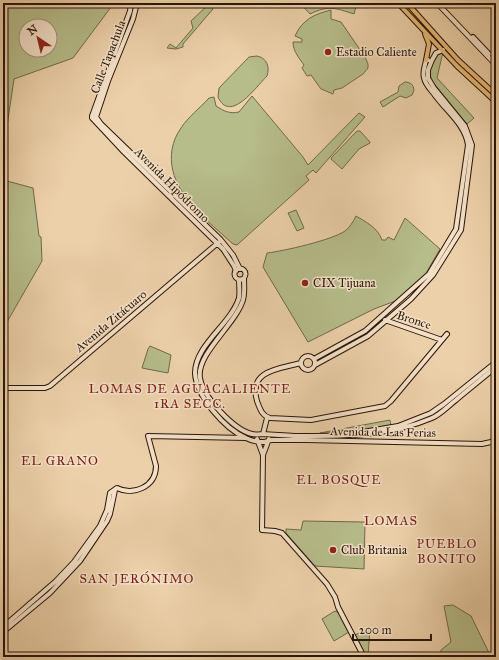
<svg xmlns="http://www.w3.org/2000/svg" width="499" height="660" font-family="'IM FELL Great Primer',serif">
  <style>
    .green { fill: #b6bc8a; stroke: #706848; fill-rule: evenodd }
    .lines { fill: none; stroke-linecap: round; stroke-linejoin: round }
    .secondary-casing { stroke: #291407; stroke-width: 6 }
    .primary-casing { stroke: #291407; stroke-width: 6 }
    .secondary { stroke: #f3e0c7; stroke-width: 4 }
    .primary { stroke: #e6b874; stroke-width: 4 }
    .poi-dot { fill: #8f2418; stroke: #f3e0c7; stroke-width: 1.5 }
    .labels { text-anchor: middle; stroke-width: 3; stroke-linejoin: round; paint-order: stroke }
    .poi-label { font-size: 12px; fill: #291407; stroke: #f3e0c7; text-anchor: start }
    .street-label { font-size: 12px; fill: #291407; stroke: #f3e0c7 }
    .neighbourhood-label { font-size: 13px; letter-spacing: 1px; fill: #7a1f14; stroke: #f3e0c7 }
  </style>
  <rect width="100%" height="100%" fill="#ecd0a9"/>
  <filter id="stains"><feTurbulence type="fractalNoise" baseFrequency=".005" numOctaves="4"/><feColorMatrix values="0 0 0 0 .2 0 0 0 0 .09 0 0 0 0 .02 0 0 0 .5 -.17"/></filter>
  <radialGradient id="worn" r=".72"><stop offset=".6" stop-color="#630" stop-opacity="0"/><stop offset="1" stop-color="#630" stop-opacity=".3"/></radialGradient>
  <path class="green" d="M6 3H114L73 58 14 79 7 126H3V5ZM26 26H50V50H26Z
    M300 3H357L354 14C335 8 329 5 310 14Z
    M209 4 213 9 183 44V47L176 49 167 48 170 44 176 48 193 28 191 21Z
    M331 10V19L341 22 365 57 368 64V68L363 74 342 88 334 90 333 94 321 89 311 75 307 76 302 68 304 65C299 58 293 51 293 42H302V39L295 36C302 20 314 14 331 10Z
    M439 53H442L443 54 442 56 437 78 474 118 467 124 431 80 430 68Z
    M257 56C267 58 270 67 267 76 256 87 230 124 218 97L219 88 249 57Z
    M405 82C413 82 416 89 412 95L406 98 400 96 383 107 380 102 398 92 399 86Z
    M252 96 303 157 308 165 359 113 365 117 316 173 313 170 306 176 309 180 237 245 233 244 195 210 196 208C173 187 162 155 181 128 188 117 200 108 209 98L214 97 216 106C224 111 229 114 239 112Z
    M357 131H360L370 142V143L359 149 342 169 331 159 332 157Z
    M3 173 7 181 33 188 39 236 41 237 42 261 3 329Z
    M296 210 304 228 297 231 288 213Z
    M356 216C366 222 378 228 382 240H386L388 237 394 240 405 218 440 249 425 275 398 300 374 309 308 342 263 267 267 253C284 251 332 240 345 231 350 227 353 222 356 216Z
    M150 346 171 355 168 373 142 368 148 349Z
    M390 420 391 425 344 433H320Z
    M303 521 365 522 364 569 315 566 286 533V529L301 530Z
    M453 605 471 616 491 657H409L411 653 441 656V650L451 642 444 606Z
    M335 611 339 613 349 632 334 641 322 619Z
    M370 628 368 657H366L355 635Z"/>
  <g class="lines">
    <g class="secondary-casing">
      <path id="secondary" d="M131 3 130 11 92 116V118L122 150 223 249 234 266 236 271
        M137 3 133 19 108 81 96 117 101 124 221 240 233 255 240 269
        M437 3 496 65
        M473 37 489 54
        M234.5 274a5.5 5.5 0 1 1 11 0a5.5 5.5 0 1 1-11 0Z
        M244 278C244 285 245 293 243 300 236 324 196 354 200 378 203 397 234 430 252 434 256 435 260 434 264 434 274 435 284 435 294 436 341 436 388 437 432 418 441 414 448 406 456 400 469 389 483 378 496 367
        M239 280C239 286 240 292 239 298 231 324 195 345 195 373 196 396 225 429 246 438 250 440 258 442 263 442 267 442 269 440 272 440 283 440 295 440 306 440 365 441 423 443 482 444L491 442 496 438
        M385 320 442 340
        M301 363a7 7 0 1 1 14 0a7 7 0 1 1-14 0Z
        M314 359 365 331 429 274 456 229 468 145C465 124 446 111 434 94 430 89 425 84 424 78 422 72 425 66 426 60H428
        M301 363C279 369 248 370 257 401 260 409 262 416 270 418L311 420 385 406 391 401 447 334
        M315 365 368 336 411 299 433 275 461 230 472 145 465 126 434 88 428 78V70L432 60 436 53 443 50
        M3 388H45L50 386 219 242
        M357 433 398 426 431 413 444 404 496 362
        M263 434 267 418
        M257 439 263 455
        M269 439 263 455 262 530 275 531 282 533 327 584 335 597 338 607 364 657
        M3 627 56 581 74 562 100 526 107 510 110 493 117 488C133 496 156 487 156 466L148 436 246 438
        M3 632 50 593 80 561 107 521 110 514 115 490"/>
    </g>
    <g class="primary-casing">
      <path id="primary" d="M398 3 457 66 496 102
        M407 3 458 60 496 95
        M425 34 429 44 426 60"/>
    </g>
    <use href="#secondary" class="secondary"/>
    <use href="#primary" class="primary"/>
  </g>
  <g class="poi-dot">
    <circle cx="328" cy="52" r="4"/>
    <circle cx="305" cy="283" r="4"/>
    <circle cx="333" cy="550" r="4"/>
  </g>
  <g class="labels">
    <g class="poi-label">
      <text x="336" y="56">Estadio Caliente</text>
      <text x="313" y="287">CIX Tijuana</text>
      <text x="341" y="554">Club Britania</text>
    </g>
    <g class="street-label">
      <text transform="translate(108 57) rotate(-69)" y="4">Calle Tapachula</text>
      <text transform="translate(172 185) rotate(45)" y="4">Avenida Hipódromo</text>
      <text transform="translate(414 320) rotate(18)" y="4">Bronce</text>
      <text transform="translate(111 321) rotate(-40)" y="4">Avenida Zitácuaro</text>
      <text transform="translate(383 432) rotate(1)" y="4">Avenida de Las Ferias</text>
    </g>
    <g class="neighbourhood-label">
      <text x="190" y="393">LOMAS DE AGUACALIENTE<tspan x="190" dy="15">1RA SECC.</tspan></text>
      <text x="60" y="465">EL GRANO</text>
      <text x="339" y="484">EL BOSQUE</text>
      <text x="391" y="525">LOMAS</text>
      <text x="447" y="548">PUEBLO<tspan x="447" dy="15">BONITO</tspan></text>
      <text x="137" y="583">SAN JERÓNIMO</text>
    </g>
  </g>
  <rect width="499" height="660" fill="none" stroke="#ecd0a9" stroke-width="16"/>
  <rect x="4" y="4" width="491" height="652" fill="none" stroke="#291407" stroke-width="2"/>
  <rect x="8" y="8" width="483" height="644" fill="none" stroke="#291407"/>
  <g transform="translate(38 38) rotate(325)"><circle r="19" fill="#f3e0c7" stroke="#a28e7a"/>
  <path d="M0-3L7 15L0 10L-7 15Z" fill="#8f2418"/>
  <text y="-6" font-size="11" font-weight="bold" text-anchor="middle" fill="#291407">N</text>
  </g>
  <path d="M353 634v6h78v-6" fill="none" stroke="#291407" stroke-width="2"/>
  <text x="359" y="634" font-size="12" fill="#291407" stroke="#f3e0c7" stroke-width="3" paint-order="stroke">200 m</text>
  <rect width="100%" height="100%" filter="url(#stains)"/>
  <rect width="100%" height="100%" fill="url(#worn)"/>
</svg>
